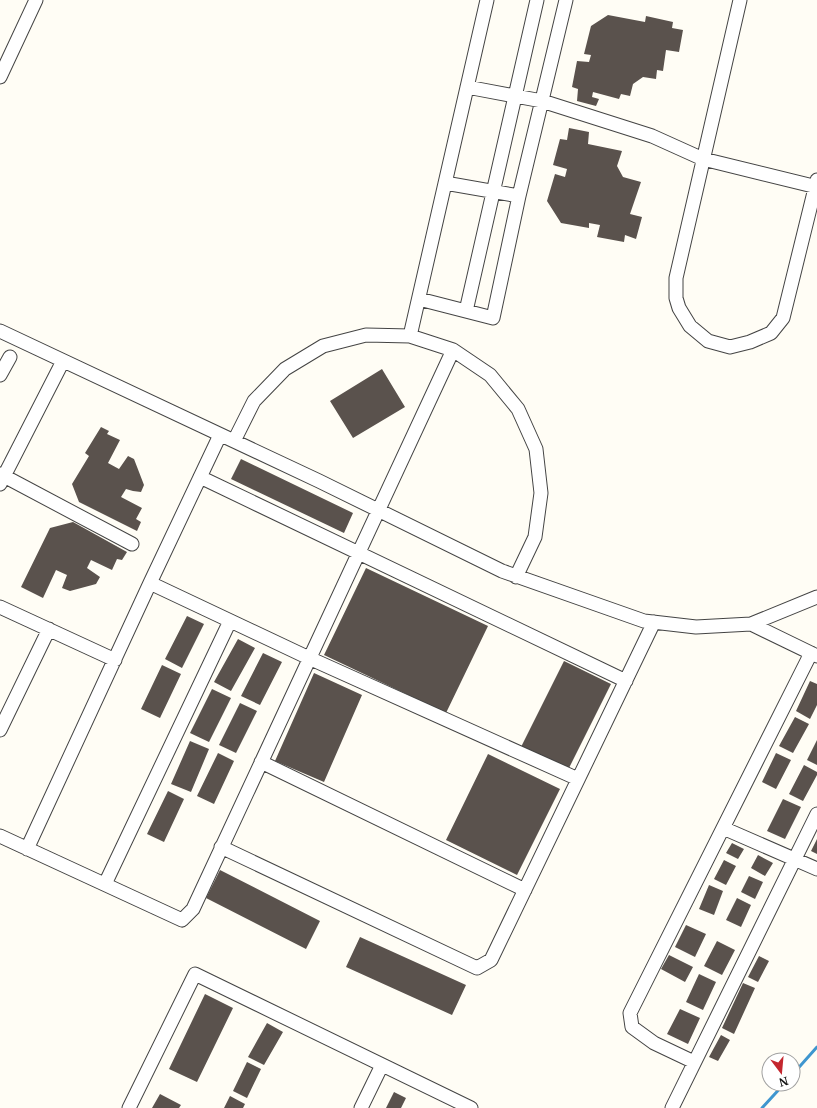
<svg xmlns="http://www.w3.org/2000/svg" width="817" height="1108" font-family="Merriweather,serif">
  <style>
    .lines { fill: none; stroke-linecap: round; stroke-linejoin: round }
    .stream { stroke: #3f96cf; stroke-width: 3 }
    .building { fill: #5a524d }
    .minor-casing { stroke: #444; stroke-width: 15 }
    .minor { stroke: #fff; stroke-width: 13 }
  </style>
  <rect width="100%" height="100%" fill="#fffdf5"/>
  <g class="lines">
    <path class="stream" d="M793 1074 817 1047
      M762 1108 784 1084"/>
  </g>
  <path class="building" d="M608 15 645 22 646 16 673 22 672 28 683 30 679 52 666 50 663 71 657 70 656 79 643 77 633 84 630 96 621 94 619 99 593 92 592 97 599 99 596 106 577 101 578 89 572 87 577 61 589 62 591 55 584 54 591 26Z
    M569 128 589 132 588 144 622 151 617 166 623 177 641 182 630 214 642 217 636 239 625 235 624 242 597 237 600 225 589 223V228L561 223 547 201 555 174 565 177 567 169 553 165 560 139 567 140Z
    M382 369 405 407 353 438 330 401Z
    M101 427 109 431 107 434 120 440 108 463 119 469 128 456 134 459 144 485 141 492 133 491 126 489 121 497 142 508 136 519 141 522 137 531 79 502 72 484 89 456 85 453Z
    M241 459 353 513 344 533 231 479Z
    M73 522 127 552 122 560 117 559 112 570 91 560 87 568 100 577 96 584 70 591 62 588 67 575 56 570 43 598 21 587 50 528Z
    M366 568 488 626 446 713 324 655Z
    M187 616 204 624 182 668 165 659Z
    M238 639 255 648 231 691 214 682Z
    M263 653 282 662 260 705 241 696Z
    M564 661 611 684 568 770 521 747Z
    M162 665 181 674 160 718 141 709Z
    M314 673 362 695 324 782 275 761Z
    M810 681 817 684V705L810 719 796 711Z
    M212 689 231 698 209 742 190 733Z
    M240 703 257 711 236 753 219 745Z
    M795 717 809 724 793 753 779 746Z
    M817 740V765L807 760Z
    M190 741 209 749 191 792 171 784Z
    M218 753 234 761 214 804 197 796Z
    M776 753 791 760 776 789 762 782Z
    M488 754 560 789 517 875 446 840Z
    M804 765 817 772V775L803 801 789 794Z
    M168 791 184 799 164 842 147 834Z
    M783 799 801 807 785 839 767 831Z
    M817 839V854L811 851Z
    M732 843 744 849 738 859 726 853Z
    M758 855 773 863 765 876 751 868Z
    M724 860 736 866 726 885 714 879Z
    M220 870 320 921 306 949 206 898Z
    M749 876 763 882 755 899 741 892Z
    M709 885 723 891 714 915 699 909Z
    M737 898 751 905 741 927 726 920Z
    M686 925 706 934 695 957 675 947Z
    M360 937 466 985 452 1015 346 967Z
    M717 941 735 950 722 975 704 966Z
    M669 955 693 967 685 982 661 969Z
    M759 956 769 961 758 982 748 977Z
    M699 974 716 982 703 1010 686 1002Z
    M743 983 755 988 734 1034 722 1028Z
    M205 994 233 1008 197 1082 169 1069Z
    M680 1009 700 1018 688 1044 667 1034Z
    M267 1023 283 1032 264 1065 248 1057Z
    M721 1035 730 1040 718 1061 709 1057Z
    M247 1062 261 1069 247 1098 233 1091Z
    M394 1092 406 1098 401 1108H386Z
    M160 1094 181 1105 179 1108H152Z
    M230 1096 245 1104 243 1108H224Z"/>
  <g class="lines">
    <g class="minor-casing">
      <path id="minor" d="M740 0 676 278V298L679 308 690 326 708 341 730 347 750 342 771 333 783 318 817 180
        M0 77 36 0
        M467 87 542 101 652 136 703 159 817 187
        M445 183 519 196
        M419 299 493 318 519 196 566 0
        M466 311 537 0
        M0 331 319 481 502 571 644 621 696 627 751 624 817 597
        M410 336 487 0
        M0 375 10 357
        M234 441 254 401 285 369 323 346 366 335 410 336 453 350 490 375 518 409 536 449 541 493 535 537 516 577
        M0 474 132 544
        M200 477 626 681
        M0 484 63 361
        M150 583 309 658 578 779
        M0 607 115 660
        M751 624 817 656
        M0 730 49 629
        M261 762 525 890
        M723 828 817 869
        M0 836 182 920 193 909 453 350
        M221 847 477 968 491 960 654 622
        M27 849 150 583 220 435
        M105 884 230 621
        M694 1062 654 1043 632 1027 630 1013 811 653
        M129 1108 195 974 471 1108
        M361 1108 382 1065
        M672 1108 817 814"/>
    </g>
    <use href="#minor" class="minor"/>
  </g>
  <g transform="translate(781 1072) rotate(164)"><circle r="19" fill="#ffffff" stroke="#a0a0a0"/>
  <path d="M0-3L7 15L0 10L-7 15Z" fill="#c4262e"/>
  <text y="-6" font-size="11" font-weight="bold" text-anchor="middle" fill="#111111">N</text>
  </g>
</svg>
